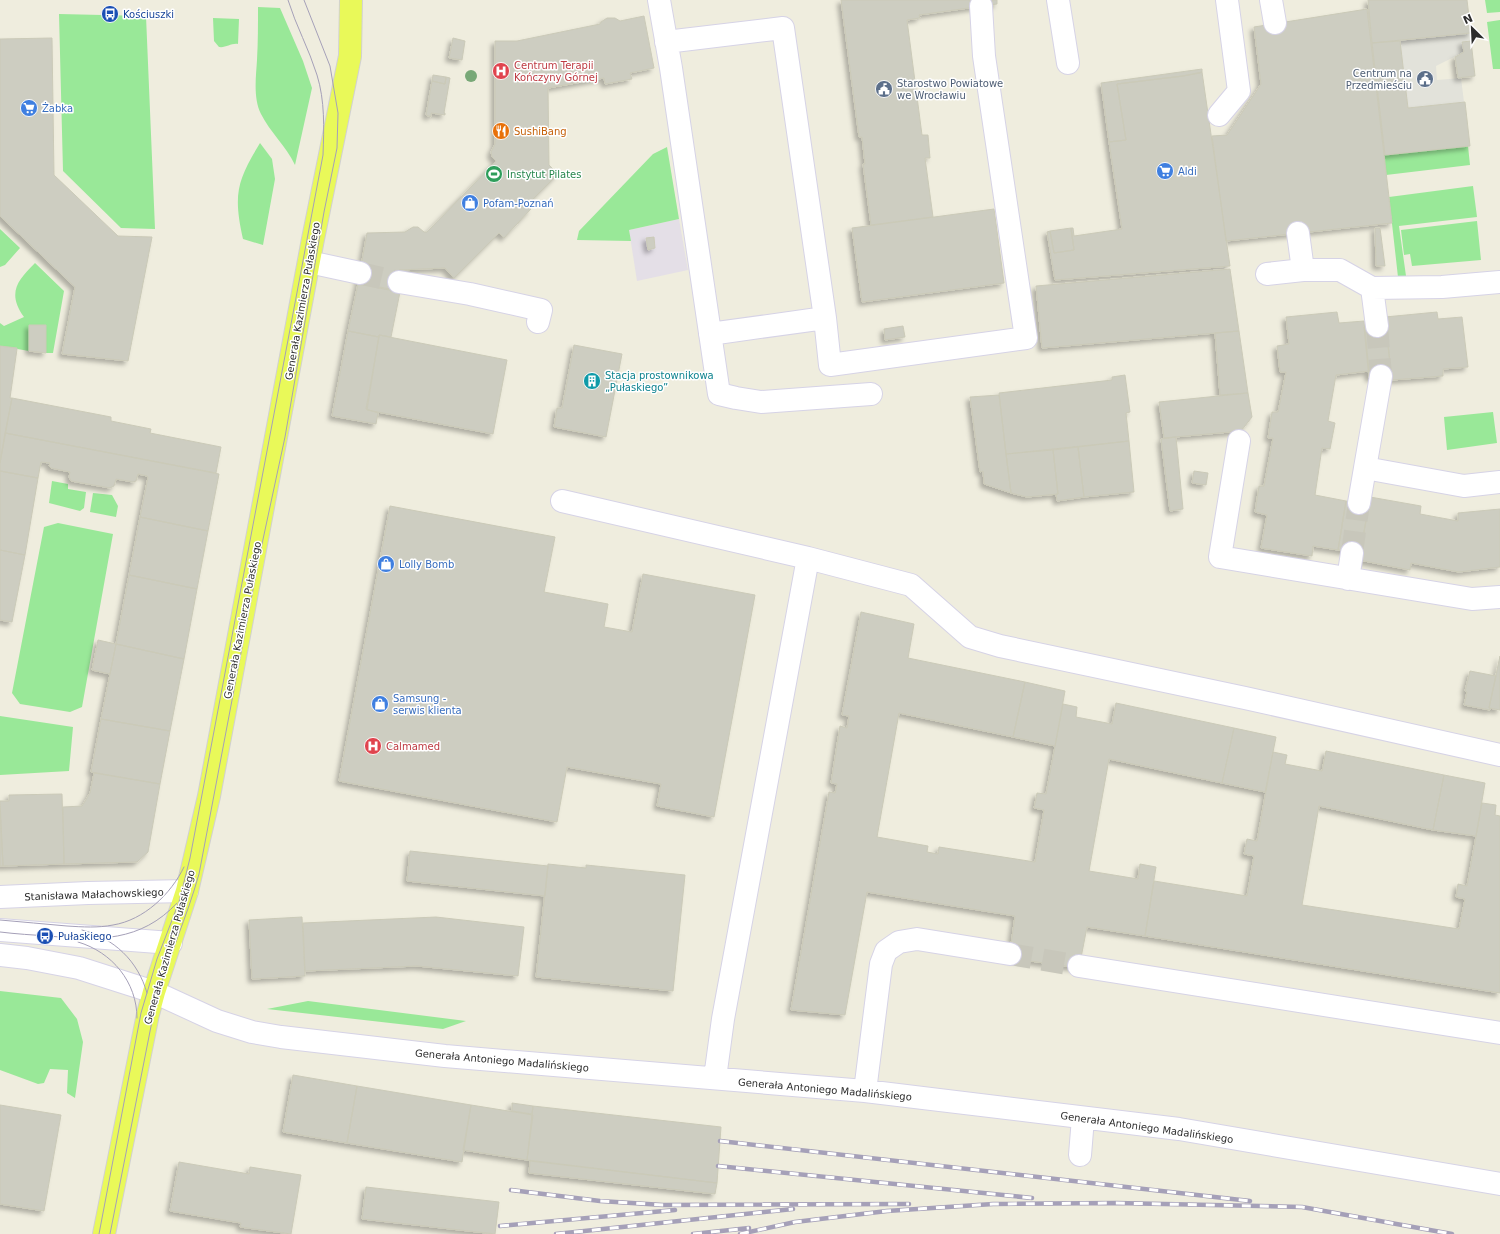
<svg xmlns="http://www.w3.org/2000/svg" width="1500" height="1234" font-family="'DejaVu Sans',sans-serif">
  <style>
    .industrial { fill: #e4dfe7 }
    .green { fill: #99e898 }
    .plaza { fill: #e2e2da }
    .building { fill: #cdcdc1; stroke: #cbcab8; filter: url(#shadow) }
    .lines { fill: none; stroke-linecap: round; stroke-linejoin: round }
    .minor-tunnel { stroke: #c8c7bb; stroke-width: 22; stroke-dasharray: 22 11; stroke-linecap: butt }
    .minor-casing { stroke: #d6d3e6; stroke-width: 24 }
    .major-casing { stroke: #d1d1d1; stroke-width: 24 }
    .minor { stroke: #fff; stroke-width: 22 }
    .major { stroke: #e9f959; stroke-width: 22 }
    .tram { stroke: #a5a0b8; stroke-width: 1 }
    .rail-casing { stroke: #a5a0b8; stroke-width: 4.5 }
    .rail { stroke: #fff; stroke-width: 3; stroke-dasharray: 9; stroke-linecap: butt }
    .tree { fill: #78a877 }
    .labels { text-anchor: middle; stroke-width: 3; stroke-linejoin: round; paint-order: stroke }
    .transit-label { font-size: 10px; fill: #164399; stroke: #fff; text-anchor: start }
    .health-label { font-size: 10px; fill: #be3a42; stroke: #fff; text-anchor: start }
    .service-label { font-size: 10px; fill: #4e5e75; stroke: #fff; text-anchor: end }
    .shop-label { font-size: 10px; fill: #366cbe; stroke: #fff; text-anchor: start }
    .food-label { font-size: 10px; fill: #c56008; stroke: #fff; text-anchor: start }
    .leisure-label { font-size: 10px; fill: #27864d; stroke: #fff; text-anchor: start }
    .street-label { font-size: 10px; fill: #2d2d2d; stroke: #fff }
    .culture-label { font-size: 10px; fill: #0d838f; stroke: #fff; text-anchor: start }
  </style>
  <defs>
    <filter id="shadow"><feDropShadow dx="-3.5" dy="3.5" stdDeviation="2" flood-color="#0004"/></filter>
  </defs>
  <rect width="100%" height="100%" fill="#efedde"/>
  <path class="industrial" d="M679 219 688 270 637 281 629 230Z"/>
  <path class="green" d="M1485 0H1500V12L1487 13Z
    M258 7 280 8 303 61 312 88 295 165C286 146 270 132 261 114 253 98 256 77 257 60 258 42 258 25 258 7Z
    M59 14 146 16 155 229 121 228 63 171Z
    M213 18 239 19 238 44C231 43 226 48 219 47L214 41Z
    M1500 20V69H1493L1487 22Z
    M260 143 272 159 275 179 263 245 243 239C233 194 237 181 260 143Z
    M1468 146 1470 165 1386 175 1384 155H1385Z
    M667 147 679 219 629 230 631 241 577 240 579 231 653 154Z
    M1473 186 1477 217 1399 226 1406 276 1398 277 1389 197Z
    M1477 221 1481 260 1412 266 1410 254 1404 255 1401 230Z
    M0 229 20 248 5 265 0 267Z
    M35 263 64 291 53 353H46L45 325H29V351L0 346V323L4 326 24 317C7 293 17 281 35 263Z
    M1493 412 1497 443 1447 450 1444 417Z
    M52 481 68 484V489L86 492 84 508 80 511 49 503Z
    M93 493 112 495 118 506 116 517 90 512Z
    M58 523 113 534 82 707 70 712 20 704 12 693 44 527Z
    M0 716 73 727 69 771 0 775Z
    M0 991 61 998 77 1019 83 1042 75 1098 67 1093 68 1070 50 1069 44 1083 38 1084 0 1070Z
    M308 1001 466 1021 443 1029 267 1009Z"/>
  <path class="plaza" d="M1471 33V41L1463 42 1464 52 1436 66 1437 80 1461 78 1464 102 1408 108 1400 41Z"/>
  <path class="building" d="M841 0H997V4L919 15 920 18 907 20 922 135H928L930 158H925L933 217 871 225 863 164H865L862 137H859Z
    M1368 0H1467L1471 33 1372 43Z
    M1367 9 1392 223 1226 241 1212 136 1227 135 1261 84 1254 27Z
    M644 16 654 68 630 73 632 79 605 84 604 78 548 88 549 165 558 174 527 205 531 209 504 238 499 233 454 278 445 268 399 270 400 291 358 283 367 233 405 232 413 227H418L424 232H427L496 161 492 157 491 152 495 144V41H517L600 24 601 22 607 18H615L620 21Z
    M52 38 54 175 118 236 152 237 128 361 62 354 75 287 0 216V39Z
    M453 38 465 41 462 60 449 58Z
    M1400 41 1408 108 1465 102 1470 146 1385 155 1372 43Z
    M1471 41 1475 76 1458 78 1455 57 1464 52 1462 42Z
    M1202 69V72L1200 73 1183 76 1117 84 1126 140 1109 142 1101 83Z
    M1202 72 1230 266 1055 280 1047 232 1050 231 1054 253 1074 250 1071 228H1073L1074 236 1122 229 1109 142 1126 140 1117 84 1183 76Z
    M433 75 446 77 445 84 432 81Z
    M446 77 450 78 444 113H445V115L431 113V117L426 115 432 81 445 84Z
    M994 209 1004 283 862 302 852 228Z
    M1071 228 1074 250 1054 253 1050 231Z
    M1375 228H1380L1385 266H1376Z
    M654 237 655 248 648 250 646 238Z
    M1230 269 1239 331 1042 348 1036 286Z
    M358 284 400 292 391 337 379 335V337L348 331Z
    M1337 312 1339 323 1364 321 1369 371 1336 375 1328 421 1335 423 1330 449 1322 448 1315 495 1346 501 1338 550 1313 546 1312 556 1261 548 1267 515 1255 512 1259 486H1264L1273 438H1268L1272 412H1278L1286 372H1280L1277 346 1289 344 1286 317Z
    M1437 312 1438 319 1462 317 1468 367 1443 369V376L1392 380 1385 317Z
    M29 325H46V353L29 351Z
    M1386 325 1391 375 1369 378 1364 327Z
    M903 326 905 337 885 340 884 329Z
    M348 331 379 337 366 409 378 413 376 424 332 416Z
    M1239 331 1248 393 1220 395 1215 333Z
    M379 335 507 360 493 434 367 410Z
    M574 345 622 354 606 437 554 427 557 408H562Z
    M0 346 17 348V349L10 398H12L0 463Z
    M1125 375 1130 412 1126 413 1129 441 1006 454 999 393 1112 380V377Z
    M1248 393 1252 417 1241 431 1164 438 1159 402Z
    M999 395 1008 470 1011 493 984 484 983 471 980 472 970 397Z
    M12 398 111 417V421L151 429 150 433 221 447 216 473 5 433Z
    M5 433 219 474 208 531 140 517 148 477 147 476 138 474 136 481 133 482 116 479 114 486 110 488 71 481 69 477 70 472 51 468 49 466 50 463 41 462 38 478 0 471V463Z
    M1176 437 1183 509 1170 511 1161 439Z
    M1129 441 1134 492 1084 497 1078 447Z
    M1078 447 1084 497 1057 501 1056 494H1058L1053 450Z
    M1053 450 1058 494 1027 497 1011 493 1006 454Z
    M0 471 38 478 25 555 0 550Z
    M1194 471 1208 473 1206 485 1192 483Z
    M1370 497 1421 506 1420 514 1458 521V513L1500 509V567L1459 572 1411 563 1410 570 1359 560Z
    M1346 501 1369 505 1360 554 1338 550Z
    M390 506 555 537 544 592 608 604 604 627 632 632 643 574 755 595 714 817 657 806 661 784 567 767 557 822 339 781Z
    M140 517 208 531 197 589 129 575Z
    M0 550 25 555 12 622 0 620Z
    M129 575 197 589 184 659 116 644Z
    M861 612 914 624 908 658 1025 682 1013 737 899 713 877 837 928 846 927 852 938 854 939 847 1035 862 1044 810 1034 808 1037 793 1046 794 1063 704 1077 707 1076 717 1112 724 1116 703 1234 728 1222 783 1109 759 1089 871 1138 879 1140 864 1156 867 1145 936 1087 927 1079 968 1009 958 1015 916 867 892 845 1015 791 1010 829 792 835 793 837 784 831 783 840 726 847 728 849 716 842 715Z
    M98 640 116 644 110 674 92 670Z
    M116 644 184 659 170 731 101 719Z
    M1500 656V710L1489 708Z
    M1470 671 1496 676 1489 708H1490V710L1464 705 1467 692 1465 691Z
    M1025 682 1065 691 1055 746 1013 737Z
    M101 719 170 731 160 784 91 772Z
    M1234 728 1276 737 1265 792 1222 783Z
    M1326 751 1444 775 1433 830 1319 806 1302 905 1459 929 1465 899 1456 897 1458 884 1467 886 1482 803 1496 805 1495 815 1500 816V993L1145 936 1154 881 1247 896 1254 856 1244 854 1247 839 1257 841 1273 752 1287 755 1285 764 1322 771Z
    M94 773 160 784 148 852 137 862 64 864 63 807 82 806 90 793Z
    M1444 775 1485 783 1476 836 1433 830Z
    M62 794 64 864 3 866 0 801H9V795Z
    M0 811 3 866H0Z
    M410 851 548 866 545 896 407 881Z
    M548 864 586 868V865L685 875 673 991 536 977Z
    M302 917 305 976 252 979 249 920Z
    M436 917 524 927 518 976 417 966 305 971 303 923Z
    M293 1075 357 1086 347 1143 283 1132Z
    M357 1086 471 1105 462 1162 347 1143Z
    M512 1103 533 1106 532 1114 512 1111Z
    M0 1105 61 1115 44 1211 0 1204Z
    M471 1105 533 1115 527 1160 463 1150Z
    M533 1106 721 1127 717 1183 527 1160Z
    M530 1161 717 1183 715 1194 529 1173Z
    M179 1162 249 1174 250 1167 301 1175 291 1234 240 1227 241 1223 170 1211Z
    M366 1187 499 1202 495 1234 362 1219Z"/>
  <g class="lines">
    <path class="minor-tunnel" d="M360 273 399 282
      M1377 326 1381 376
      M1352 553 1359 503
      M1010 954 1079 966"/>
    <g class="minor-casing">
      <path id="minor" d="M659 0 671 68 719 394 736 398 761 402 871 394
        M1058 0 1068 63
        M1271 0 1275 23
        M666 42 783 28 825 318
        M1219 115 1239 91 1227 0
        M1298 233 1303 270
        M309 262 360 273
        M1267 274 1303 270H1340L1372 288 1442 287 1500 282
        M399 282 470 294 541 310 538 322
        M1372 288 1377 326
        M710 334 825 318 830 365 1026 338 984 56 981 6
        M1381 376 1365 468 1464 486 1500 482
        M1239 441 1220 557 1472 599 1500 597
        M562 501 808 558 911 585 970 637 1000 646 1245 698 1500 755
        M1359 503 1365 468
        M1348 579 1352 553
        M0 897 88 893 187 891
        M0 930 171 943
        M0 955 27 958 79 968 154 992 217 1021 252 1032 281 1037 445 1056 865 1091 1179 1129 1500 1184
        M1079 966 1500 1033
        M715 1078 723 1019 808 558
        M865 1091 881 964 886 951 899 942 917 939 1010 954
        M1080 1155 1083 1118"/>
    </g>
    <g class="major-casing">
      <path id="major" d="M104 1234 148 1014 154 992 187 891 209 796 313 239 350 56 351 0"/>
    </g>
    <use href="#minor" class="minor"/>
    <use href="#major" class="major"/>
    <path class="tram" d="M0 920C22 922 45 924 67 926 83 927 98 928 113 925 144 920 171 894 184 867
      M82 930C114 938 138 961 147 993
      M0 932C16 934 33 935 49 936 97 941 141 942 177 903
      M78 942C112 952 137 982 137 1018
      M99 1234 141 1013 157 959 179 902 190 858 323 155C324 128 325 101 317 75 309 49 296 26 288 0
      M110 1234 156 1001C168 958 187 917 199 874L259 558 285 437 324 212 337 148 338 113 330 66 304 0"/>
    <g class="rail-casing">
      <path id="rail" d="M720 1141 1250 1201
        M718 1166 1032 1198
        M511 1190 600 1201 663 1205 909 1204
        M500 1226 675 1210
        M556 1234 793 1209
        M693 1234 749 1228
        M740 1234 795 1222 887 1211 993 1204 1116 1203 1302 1207 1452 1234"/>
    </g>
    <use href="#rail" class="rail"/>
  </g>
  <circle class="tree" cx="471" cy="76" r="6"/>
  <defs>
    <g id="bus-disc" transform="scale(0.9)"><circle r="9.5" fill="#1a4fb4" stroke="#fff"/><path d="M-5-6H5V4H4V6H2V4H-2V6H-4V4H-5ZM-3.5-4V0h7V-4ZM-3.5 1.2v1.5H-2V1.2ZM2 1.2v1.5H3.5V1.2Z" fill="#fff"/></g>
    <g id="hospital-disc" transform="scale(0.9)"><circle r="9.5" fill="#e0444e" stroke="#fff"/><path d="M-5-5h3v3.5h4V-5h3V5h-3V1.5h-4V5h-3Z" fill="#fff"/></g>
    <g id="civic-disc" transform="scale(0.9)"><circle r="9.5" fill="#5c6f8a" stroke="#fff"/><path d="M-.6-6.5H3V-4.5H.6V-3L4-1V1h2V6H-6V1h2V-1L-.6-3ZM-1.2 2.5V6h2.4V2.5Z" fill="#fff"/></g>
    <g id="supermarket-disc" transform="scale(0.9)"><circle r="9.5" fill="#3f7fe0" stroke="#fff"/><path d="M-6-5.5h2.5l.6 2H6L4.5 2H-2.5L-4.4-4H-6ZM-1.5 3.2a1.3 1.3 0 1 0 .1 0ZM3 3.2a1.3 1.3 0 1 0 .1 0Z" fill="#fff"/></g>
    <g id="restaurant-disc" transform="scale(0.9)"><circle r="9.5" fill="#e8710a" stroke="#fff"/><path d="M-5-6h1v4h1v-4h1v4h1v-4h1v5L-1.5 .5V6h-2V.5L-5-1ZM5-6V6H3V1.5H1.5Q1.5-4 5-6Z" fill="#fff"/></g>
    <g id="stadium-disc" transform="scale(0.9)"><circle r="9.5" fill="#2e9e5b" stroke="#fff"/><path d="M0-5a6.5 5 0 1 0 0 10a6.5 5 0 1 0 0-10ZM-3.5-1.8h7v3.6h-7Z" fill="#fff"/></g>
    <g id="shop-disc" transform="scale(0.9)"><circle r="9.5" fill="#3f7fe0" stroke="#fff"/><path d="M-5-2.5h2.3a2.7 3.5 0 0 1 5.4 0H5L5.5 6h-11ZM-1.5-2.5h3a1.5 2.3 0 0 0-3 0Z" fill="#fff"/></g>
    <g id="building-disc" transform="scale(0.9)"><circle r="9.5" fill="#0f9aa8" stroke="#fff"/><path d="M-4-6H4V6H1V3H-1V6H-4ZM-2.5-4.3h1.7v1.8h-1.7ZM.8-4.3h1.7v1.8H.8ZM-2.5-1h1.7V.8h-1.7ZM.8-1h1.7V.8H.8Z" fill="#fff"/></g>
  </defs>
  <g fill-rule="evenodd">
    <use href="#bus-disc" x="110" y="14"/>
    <use href="#hospital-disc" x="501" y="71"/>
    <use href="#civic-disc" x="1425" y="79"/>
    <use href="#civic-disc" x="884" y="89"/>
    <use href="#supermarket-disc" x="29" y="108"/>
    <use href="#restaurant-disc" x="501" y="131"/>
    <use href="#supermarket-disc" x="1165" y="171"/>
    <use href="#stadium-disc" x="494" y="174"/>
    <use href="#shop-disc" x="470" y="203"/>
    <use href="#building-disc" x="592" y="381"/>
    <use href="#shop-disc" x="386" y="564"/>
    <use href="#shop-disc" x="380" y="704"/>
    <use href="#hospital-disc" x="373" y="746"/>
    <use href="#bus-disc" x="45" y="936"/>
  </g>
  <g class="labels">
    <g class="transit-label">
      <text x="123" y="18">Kościuszki</text>
      <text x="58" y="940">Pułaskiego</text>
    </g>
    <g class="health-label">
      <text x="514" y="69">Centrum Terapii<tspan x="514" dy="12">Kończyny Górnej</tspan></text>
      <text x="386" y="750">Calmamed</text>
    </g>
    <g class="service-label">
      <text x="1412" y="77">Centrum na<tspan x="1412" dy="12">Przedmieściu</tspan></text>
      <text x="897" y="87" text-anchor="start">Starostwo Powiatowe<tspan x="897" dy="12">we Wrocławiu</tspan></text>
    </g>
    <g class="shop-label">
      <text x="42" y="112">Żabka</text>
      <text x="1178" y="175">Aldi</text>
      <text x="483" y="207">Pofam-Poznań</text>
      <text x="399" y="568">Lolly Bomb</text>
      <text x="393" y="702">Samsung -<tspan x="393" dy="12">serwis klienta</tspan></text>
    </g>
    <g class="food-label">
      <text x="514" y="135">SushiBang</text>
    </g>
    <g class="leisure-label">
      <text x="507" y="178">Instytut Pilates</text>
    </g>
    <g class="street-label">
      <text transform="translate(302 301) rotate(-80)" y="4">Generała Kazimierza Pułaskiego</text>
      <text transform="translate(242 620) rotate(-79)" y="4">Generała Kazimierza Pułaskiego</text>
      <text transform="translate(94 894) rotate(-2)" y="4">Stanisława Małachowskiego</text>
      <text transform="translate(169 947) rotate(-74)" y="4">Generała Kazimierza Pułaskiego</text>
      <text transform="translate(502 1060) rotate(5)" y="4">Generała Antoniego Madalińskiego</text>
      <text transform="translate(825 1089) rotate(5)" y="4">Generała Antoniego Madalińskiego</text>
      <text transform="translate(1147 1127) rotate(8)" y="4">Generała Antoniego Madalińskiego</text>
    </g>
    <g class="culture-label">
      <text x="605" y="379">Stacja prostownikowa<tspan x="605" dy="12">„Pułaskiego”</tspan></text>
    </g>
  </g>
  <g transform="translate(1472 28) rotate(336)" stroke="#ffffff" stroke-width="3" paint-order="stroke">
  <path d="M0-3L7 15L0 10L-7 15Z" fill="#2d2d2d"/>
  <text y="-6" font-size="11" font-weight="bold" text-anchor="middle" fill="#2d2d2d">N</text>
  </g>
</svg>
